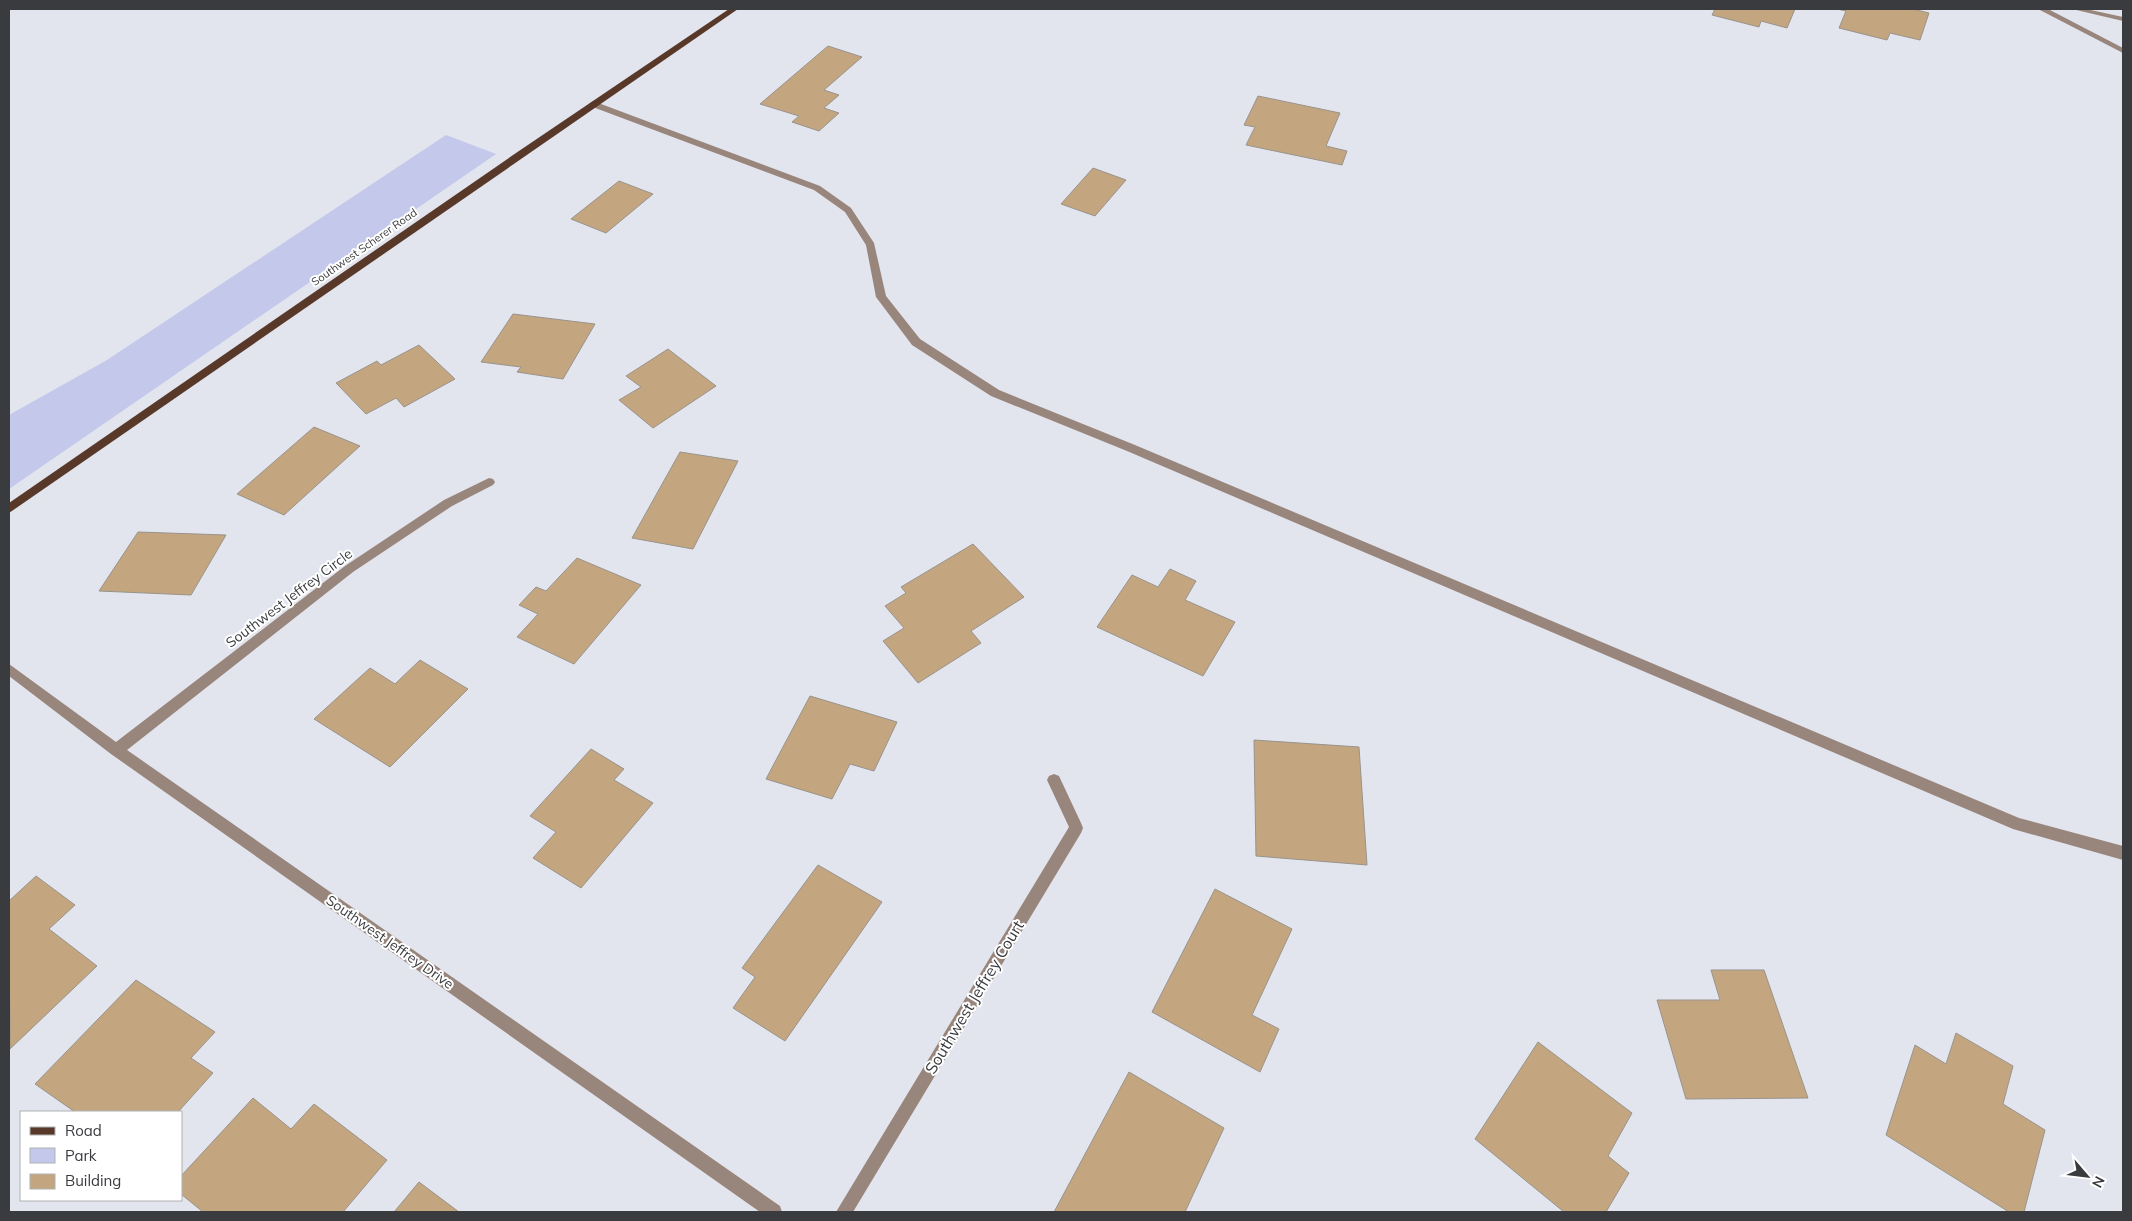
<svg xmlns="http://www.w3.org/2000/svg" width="2132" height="1221" font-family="Mulish,sans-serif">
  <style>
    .green { fill: #c4c8eb }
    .building { fill: #c3a680; stroke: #99938b }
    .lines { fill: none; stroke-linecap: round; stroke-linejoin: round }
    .minor { fill: #98857b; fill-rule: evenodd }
    .major { fill: #583828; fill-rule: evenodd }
    .labels { text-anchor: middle; stroke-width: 4; stroke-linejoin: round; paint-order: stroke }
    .far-street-label { font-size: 11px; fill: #3a3b3f; stroke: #fff }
    .street-label { font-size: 14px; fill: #3a3b3f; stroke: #fff }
    .near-street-label { font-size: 16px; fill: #3a3b3f; stroke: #fff }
  </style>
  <rect width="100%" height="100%" fill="#e2e4ee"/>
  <path class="green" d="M446 135 496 154 9 489V415L107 360Z"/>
  <path class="building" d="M1715 9H1795L1787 28 1761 21 1759 27 1712 15Z
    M1837 9H1913L1929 13 1920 40 1890 33 1887 40 1839 28 1846 11Z
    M828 46 862 57 824 90 839 95 824 108 839 113 819 131 792 122 799 116 760 104Z
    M1258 96 1340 113 1326 146 1347 151 1342 165 1246 145 1255 127 1244 125Z
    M1093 168 1126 180 1095 216 1061 204Z
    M619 181 653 194 606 233 571 219Z
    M513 314 595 324 563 379 517 372 521 367 481 362Z
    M419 345 455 379 404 407 396 398 366 414 336 383 377 361 381 365Z
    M668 349 716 386 653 428 619 400 641 387 626 376Z
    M314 427 360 446 284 515 237 494Z
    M680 452 738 461 693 549 632 538Z
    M138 532 226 535 191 595 99 591Z
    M973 544 1024 597 971 631 981 643 918 683 883 641 904 628 885 606 906 593 901 587Z
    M577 558 641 585 574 664 517 637 538 614 519 605 536 587 546 591Z
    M1170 569 1196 581 1185 600 1235 622 1203 676 1097 627 1132 575 1158 587Z
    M420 660 468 689 390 767 314 719 370 668 395 684Z
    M810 696 897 722 874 771 850 764 832 799 766 779Z
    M1254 740 1359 747 1367 865 1256 856Z
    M591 749 624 769 614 780 653 803 581 888 533 858 556 832 530 816Z
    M818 865 882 902 785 1041 733 1008 755 977 742 968Z
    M36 876 75 905 49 929 97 966 10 1049 9 901Z
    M1215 889 1292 929 1252 1015 1279 1029 1260 1072 1152 1012Z
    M1711 970H1764L1808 1098 1686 1099 1657 1000H1720Z
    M136 980 215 1032 191 1058 213 1073 178 1112H75L35 1084Z
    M1956 1033 2013 1066 2003 1104 2045 1130 2024 1212H2009L1886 1135 1915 1045 1946 1064Z
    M1538 1042 1632 1113 1608 1156 1629 1173 1606 1212H1564L1475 1139Z
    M1129 1072 1224 1128 1185 1212H1054Z
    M253 1098 291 1129 314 1104 387 1160 343 1212H203L181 1194V1176Z
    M419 1182 459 1212H394Z"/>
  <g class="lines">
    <path class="minor" d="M2038 9H2048L2123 48V53Z
      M2072 9H2086L2123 17V21Z
      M593 101 820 186 851 208 874 243 886 296 920 339 999 390 1135 445 2019 818 2123 846V860L2013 829 1127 451 991 396 912 345 876 297 866 245 845 212 814 190 590 106 589 104Z
      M489 478 493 479 495 482 493 485 452 506 353 572 127 750 780 1206 782 1212H760L111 754 9 676V664L116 742 345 566 444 500Z
      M1054 774 1059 776 1081 823 1083 828 1081 833 853 1212H836L1069 827 1047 780 1049 776Z"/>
    <path class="major" d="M729 9H738L9 513V503L516 153Z"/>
  </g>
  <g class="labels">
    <g class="far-street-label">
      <text transform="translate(364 247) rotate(-35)" y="4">Southwest Scherer Road</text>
    </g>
    <g class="street-label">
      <text transform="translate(289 598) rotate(-37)" y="5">Southwest Jeffrey Circle</text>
      <text transform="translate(390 942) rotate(35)" y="5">Southwest Jeffrey Drive</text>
    </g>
    <g class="near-street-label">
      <text transform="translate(974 997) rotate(-59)" y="6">Southwest Jeffrey Court</text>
    </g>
  </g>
  <rect width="2132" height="1221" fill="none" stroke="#3a3b3f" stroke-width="20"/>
  <rect x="20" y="1111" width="162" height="90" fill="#ffffff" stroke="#b0b1b2"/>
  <rect x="30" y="1127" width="25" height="8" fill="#583828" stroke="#b0b1b2"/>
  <text x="65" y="1136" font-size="15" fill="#3a3b3f">Road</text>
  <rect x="30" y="1148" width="25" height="15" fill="#c4c8eb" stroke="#b0b1b2"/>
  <text x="65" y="1161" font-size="15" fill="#3a3b3f">Park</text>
  <rect x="30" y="1174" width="25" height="15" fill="#c3a680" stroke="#b0b1b2"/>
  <text x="65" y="1186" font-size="15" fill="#3a3b3f">Building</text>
  <g transform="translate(2087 1176) rotate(118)" stroke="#ffffff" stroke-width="4" paint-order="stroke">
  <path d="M0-4L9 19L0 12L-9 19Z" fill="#3a3b3f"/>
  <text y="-8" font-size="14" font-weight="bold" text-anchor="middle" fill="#3a3b3f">N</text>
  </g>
</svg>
